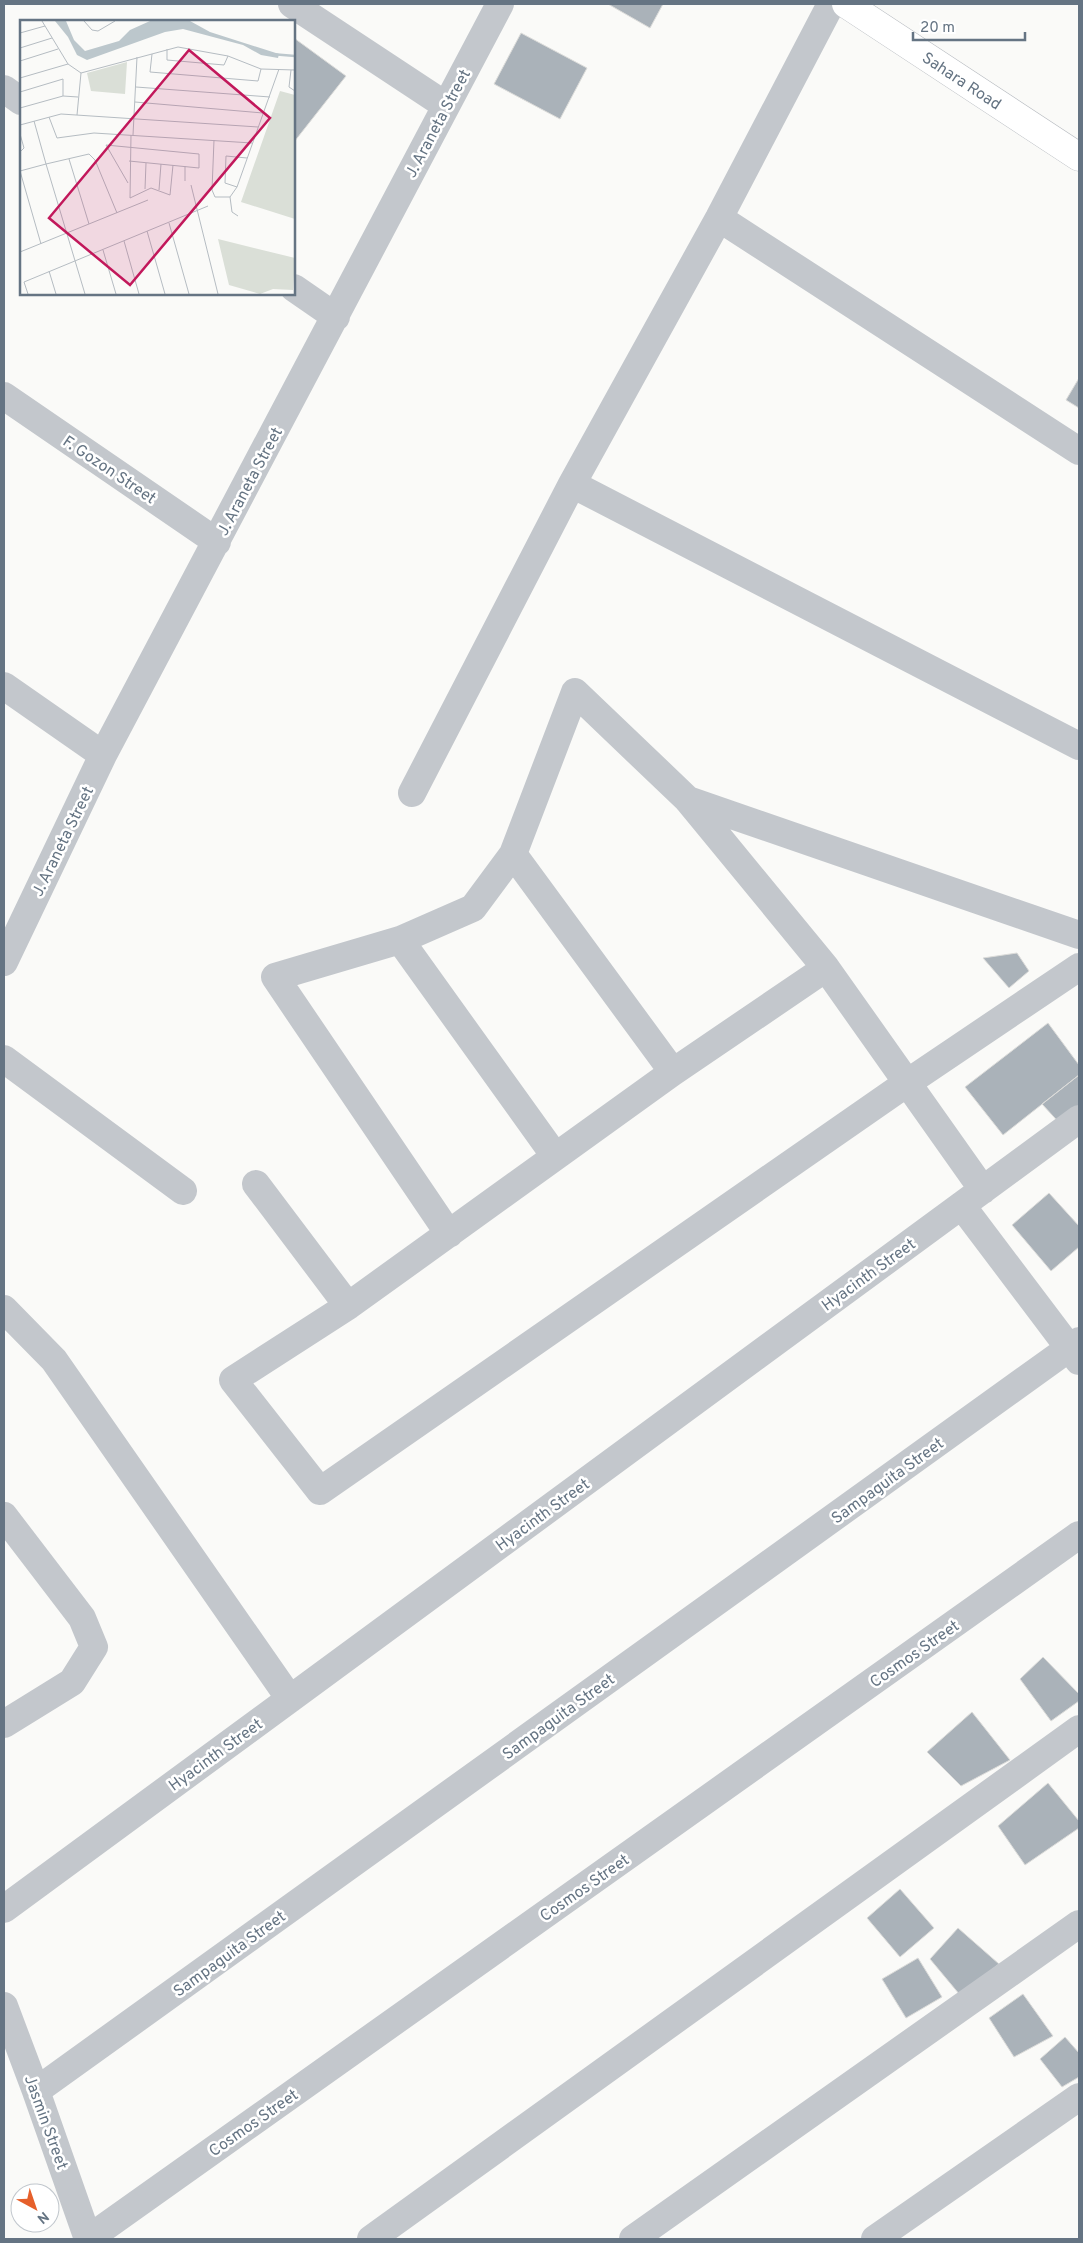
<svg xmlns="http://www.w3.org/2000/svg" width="1083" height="2243" font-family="Overpass,sans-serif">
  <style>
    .building { fill: #aab2b9; stroke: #dcdcda }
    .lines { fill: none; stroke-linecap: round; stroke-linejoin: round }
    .major-casing { stroke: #b7bbc0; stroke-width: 29 }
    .minor { stroke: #c3c7cc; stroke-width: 28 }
    .major { stroke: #fff; stroke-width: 28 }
    .labels { text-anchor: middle; stroke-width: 5; stroke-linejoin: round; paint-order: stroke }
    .street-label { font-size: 16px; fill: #657483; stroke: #fff }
    .inset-river { fill: none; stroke: #bcc7cc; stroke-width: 2.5 }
    .inset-road { fill: none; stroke: #b5bcc2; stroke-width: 1 }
    .view { fill: #c2185b; fill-opacity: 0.15; stroke: #c2185b; stroke-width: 2.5 }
    .inset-edge { fill: none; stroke: #657483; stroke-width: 2.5 }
  </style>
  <rect width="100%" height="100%" fill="#fafaf8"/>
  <path class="building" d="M608 4H663L650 28Z
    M521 33 587 68 560 119 494 84Z
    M294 38 346 76 294 142Z
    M1079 378V408L1066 400Z
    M1017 953 1029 971 1009 988 983 958Z
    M1048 1023 1079 1065V1075L1003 1135 965 1087Z
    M1079 1075V1116L1064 1128 1042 1104Z
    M1049 1193 1079 1226V1247L1051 1271 1012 1225Z
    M1043 1657 1079 1694V1701L1051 1721 1020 1679Z
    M972 1712 1010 1760 961 1786 927 1752Z
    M1048 1783 1079 1821V1828L1025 1865 998 1826Z
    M900 1889 934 1928 900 1957 867 1918Z
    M958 1928 999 1964 960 1995 930 1959Z
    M918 1958 942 1997 906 2018 882 1979Z
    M1023 1994 1053 2036 1014 2057 989 2018Z
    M1065 2037 1079 2053V2077L1062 2087 1040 2059Z"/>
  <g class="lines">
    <g class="major-casing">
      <g id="major">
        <path id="s1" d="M846 4 1079 157"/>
      </g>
    </g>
    <path class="minor" d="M292 4 445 105
      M4 89 21 101
      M719 218 1079 451
      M294 288 336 317
      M4 396 217 542
      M572 484 1079 746
      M4 686 103 755
      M412 793 572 484 719 218 831 4
      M688 800 1079 935
      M513 854 673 1072
      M400 940 555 1156
      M4 962 103 755 500 4
      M826 968 673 1072 348 1306 233 1380 320 1491 907 1083 1079 967
      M4 1059 183 1191
      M256 1184 348 1306
      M962 1206 1079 1361
      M449 1234 275 977 400 940 473 908 513 854 575 692 688 800 826 968 983 1190
      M4 1309 54 1360 290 1699
      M4 1516 82 1618 94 1647 72 1682 4 1724
      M4 1909 1079 1119
      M4 2006 36 2091 88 2239
      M36 2091 1079 1341
      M88 2239 1079 1535
      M371 2239 1079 1729
      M633 2239 1079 1924
      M875 2239 1079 2097"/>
    <use href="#major" class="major"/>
  </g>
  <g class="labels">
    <g class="street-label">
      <text dy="6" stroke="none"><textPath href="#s1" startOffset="139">Sahara Road</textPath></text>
      <text transform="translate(437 123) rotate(-62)" y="6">J. Araneta Street</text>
      <text transform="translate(110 469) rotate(34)" y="6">F. Gozon Street</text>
      <text transform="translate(249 481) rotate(-62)" y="6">J. Araneta Street</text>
      <text transform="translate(62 841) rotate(-64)" y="6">J. Araneta Street</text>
      <text transform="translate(868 1274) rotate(-36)" y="6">Hyacinth Street</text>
      <text transform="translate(887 1480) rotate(-36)" y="6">Sampaguita Street</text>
      <text transform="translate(542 1514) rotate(-36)" y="6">Hyacinth Street</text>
      <text transform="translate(914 1653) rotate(-35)" y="6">Cosmos Street</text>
      <text transform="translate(558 1716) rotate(-36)" y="6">Sampaguita Street</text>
      <text transform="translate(215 1754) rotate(-36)" y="6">Hyacinth Street</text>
      <text transform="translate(584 1887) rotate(-35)" y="6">Cosmos Street</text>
      <text transform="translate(229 1953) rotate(-36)" y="6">Sampaguita Street</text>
      <text transform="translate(47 2122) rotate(70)" y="6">Jasmin Street</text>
      <text transform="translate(253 2122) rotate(-35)" y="6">Cosmos Street</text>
    </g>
  </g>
  <g transform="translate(20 20)">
    <rect width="275" height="275" fill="#fafaf8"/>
    <path d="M107 42 105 74 71 71 67 53Z" fill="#dadfd7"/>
    <path d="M260 71 275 75V199L221 182ZM198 219 275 238 273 270 253 269 240 274 209 265Z" fill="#dadfd7"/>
    <path d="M35 1H46L54 20 65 31 99 21 110 10 130 1H170L190 12 259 34 258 38 241 35 223 25 163 9 145 12 67 40 57 35 48 17Z" fill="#bcc7cc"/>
    <path class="inset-river" d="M251 34 275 36"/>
    <path class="inset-road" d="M22 1 48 44 61 53 158 27 208 36 241 49 275 50M64 1 72 10 78 11 95 1M0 13 25 6M0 28 32 18M147 29V40L204 45 208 36M132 34 130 52 238 61 241 49M0 41 38 29M271 50 269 67 275 71M0 58 48 44M116 67 250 77M0 72 43 59V76M115 82 243 93M0 88 43 76 58 77M57 95 61 53M29 97 37 118 74 113 232 123M14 101 26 144 69 134 75 140 97 193M0 105 41 94 238 107M0 114 4 128 0 132M111 115 110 178 131 168 150 175 153 145M113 115 117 37M194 120 192 170 195 177H210M49 139 69 204M0 151 21 224M0 151 26 144 65 274M165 161V146M108 163 86 125 179 134V148L109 141M171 165 198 274M217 167 205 163 206 136 227 138M125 169 126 143M139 170 141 144M210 177 217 167 259 49M210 177 212 192 218 196M149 203 169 274M127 211 145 274M104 221 119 274M83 230 96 274M0 232 128 180M29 251 36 274M8 274 4 262 188 186"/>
    <path class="view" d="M169 30 250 98 110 265 29 198Z"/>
    <rect width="275" height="275" class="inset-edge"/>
  </g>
  <rect width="1083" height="2243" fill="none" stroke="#657483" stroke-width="10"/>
  <g transform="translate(35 2208) rotate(140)"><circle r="24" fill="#ffffff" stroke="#c1c7cd"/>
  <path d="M0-4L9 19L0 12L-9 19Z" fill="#e6602b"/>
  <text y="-8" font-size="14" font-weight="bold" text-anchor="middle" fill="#657483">N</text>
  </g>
  <path d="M913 32v8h112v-8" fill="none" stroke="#657483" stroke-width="2.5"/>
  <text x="920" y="32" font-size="15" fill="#657483" stroke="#ffffff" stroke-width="4" paint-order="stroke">20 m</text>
</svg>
